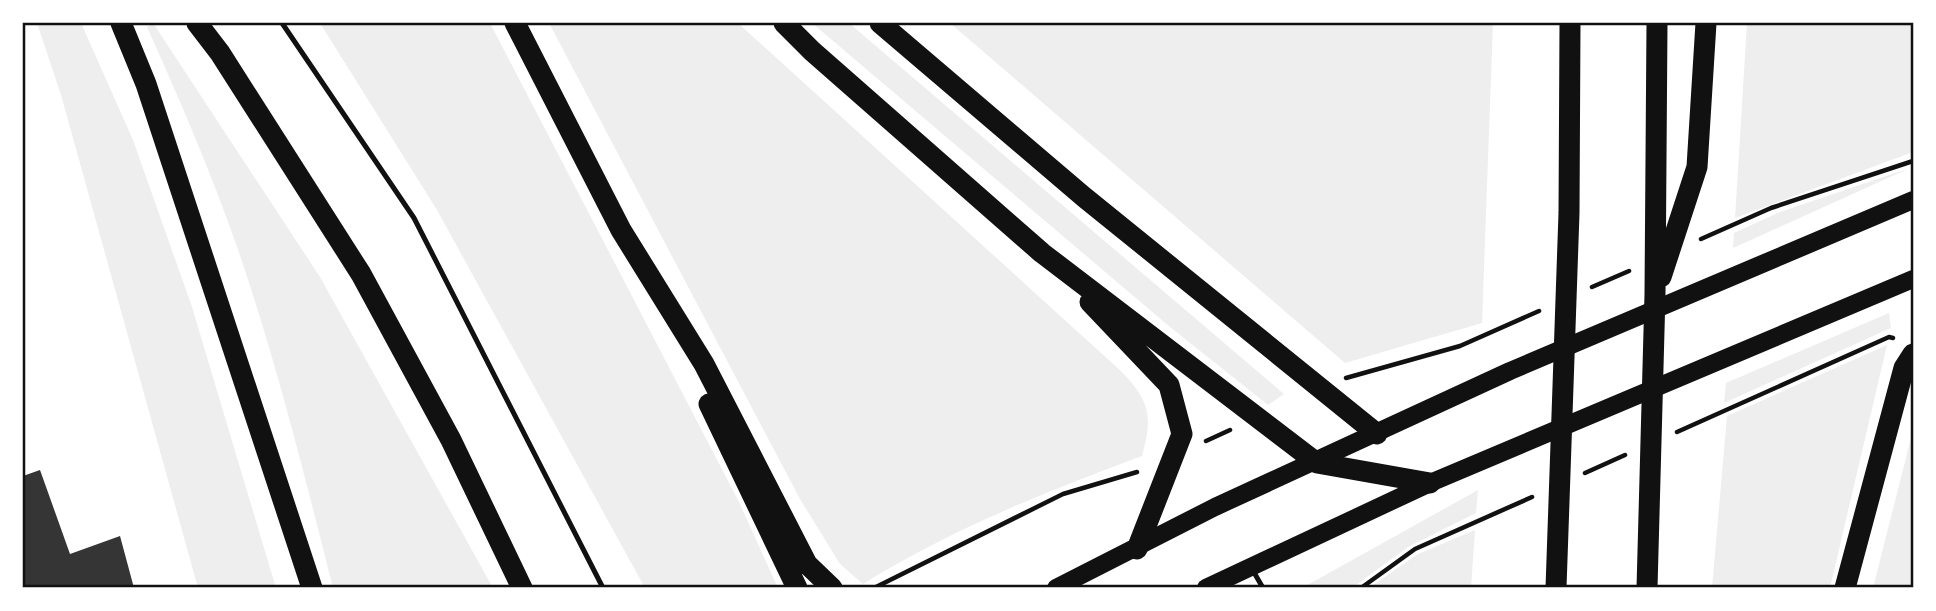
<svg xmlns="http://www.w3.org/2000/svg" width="1936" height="611" font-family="Literata,serif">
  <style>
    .green { fill: #eee }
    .building { fill: #353535 }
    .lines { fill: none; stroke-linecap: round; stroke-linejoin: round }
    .path { stroke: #111; stroke-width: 4.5 }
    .service { stroke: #111; stroke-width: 5 }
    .primary { stroke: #111; stroke-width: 18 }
    .motorway { stroke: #111; stroke-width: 21 }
    .neatline { fill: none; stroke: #111; stroke-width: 2.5 }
  </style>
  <rect width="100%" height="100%" fill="#fff"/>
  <path class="green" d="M37 23H81L133 140 192 307 276 588H198L61 95Z
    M153 23 320 277 493 588H333C304 473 275 356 236 244 210 170 179 98 147 27Z
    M320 23H490L739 502 778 588H645L437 210Z
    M549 23H738L1122 372C1150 402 1153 416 1142 456 1047 491 950 530 863 584L840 564 800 499Z
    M812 23H849L1284 394 1268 405 1170 327Z
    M950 23H1493L1482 323 1345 363Z
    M1747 23H1913V152L1735 218Z
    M1910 168 1733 248 1734 233 1780 212Z
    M1889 313 1891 328 1724 403 1726 383Z
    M1887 345 1830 588H1712L1727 416Z
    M1913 430V588H1873Z
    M1478 490 1476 513 1408 547 1352 588H1302Z
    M1475 530 1471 588H1369L1418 554Z"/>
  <path class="building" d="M40 470 70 554 120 536 134 588H23V476Z"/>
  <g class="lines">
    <path class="path" d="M1701 239 1771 208 1913 161
      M1592 287 1629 271
      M1346 378 1460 346 1539 311
      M1677 432 1889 337 1893 338
      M1206 441 1230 430
      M1585 473 1625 455
      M874 588 1063 494 1137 472
      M1361 588 1415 549 1532 497"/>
    <path class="service" d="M282 23 414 218 603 588
      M1252 569 1263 588"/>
    <path class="primary" d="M1056 588 1215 507 1510 371 1913 200
      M1206 588 1430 483 1913 279"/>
    <path class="motorway" d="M121 23 146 84 312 588
      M197 23 220 53 361 274 451 440 522 588
      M515 23 621 230 704 364 807 564 832 588
      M784 23 812 51 1042 253 1317 463 1430 483
      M880 23 1084 197 1377 434
      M1661 277 1697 167 1706 23
      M1090 302 1169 385 1182 434 1137 549
      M709 404 797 588
      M1556 588 1569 213 1570 23
      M1647 588 1655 294 1657 23
      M1845 588 1904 368 1913 354"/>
  </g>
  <rect width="1936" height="611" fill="none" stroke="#ffffff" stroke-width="49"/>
  <rect x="24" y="24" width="1888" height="562" class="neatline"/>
</svg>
